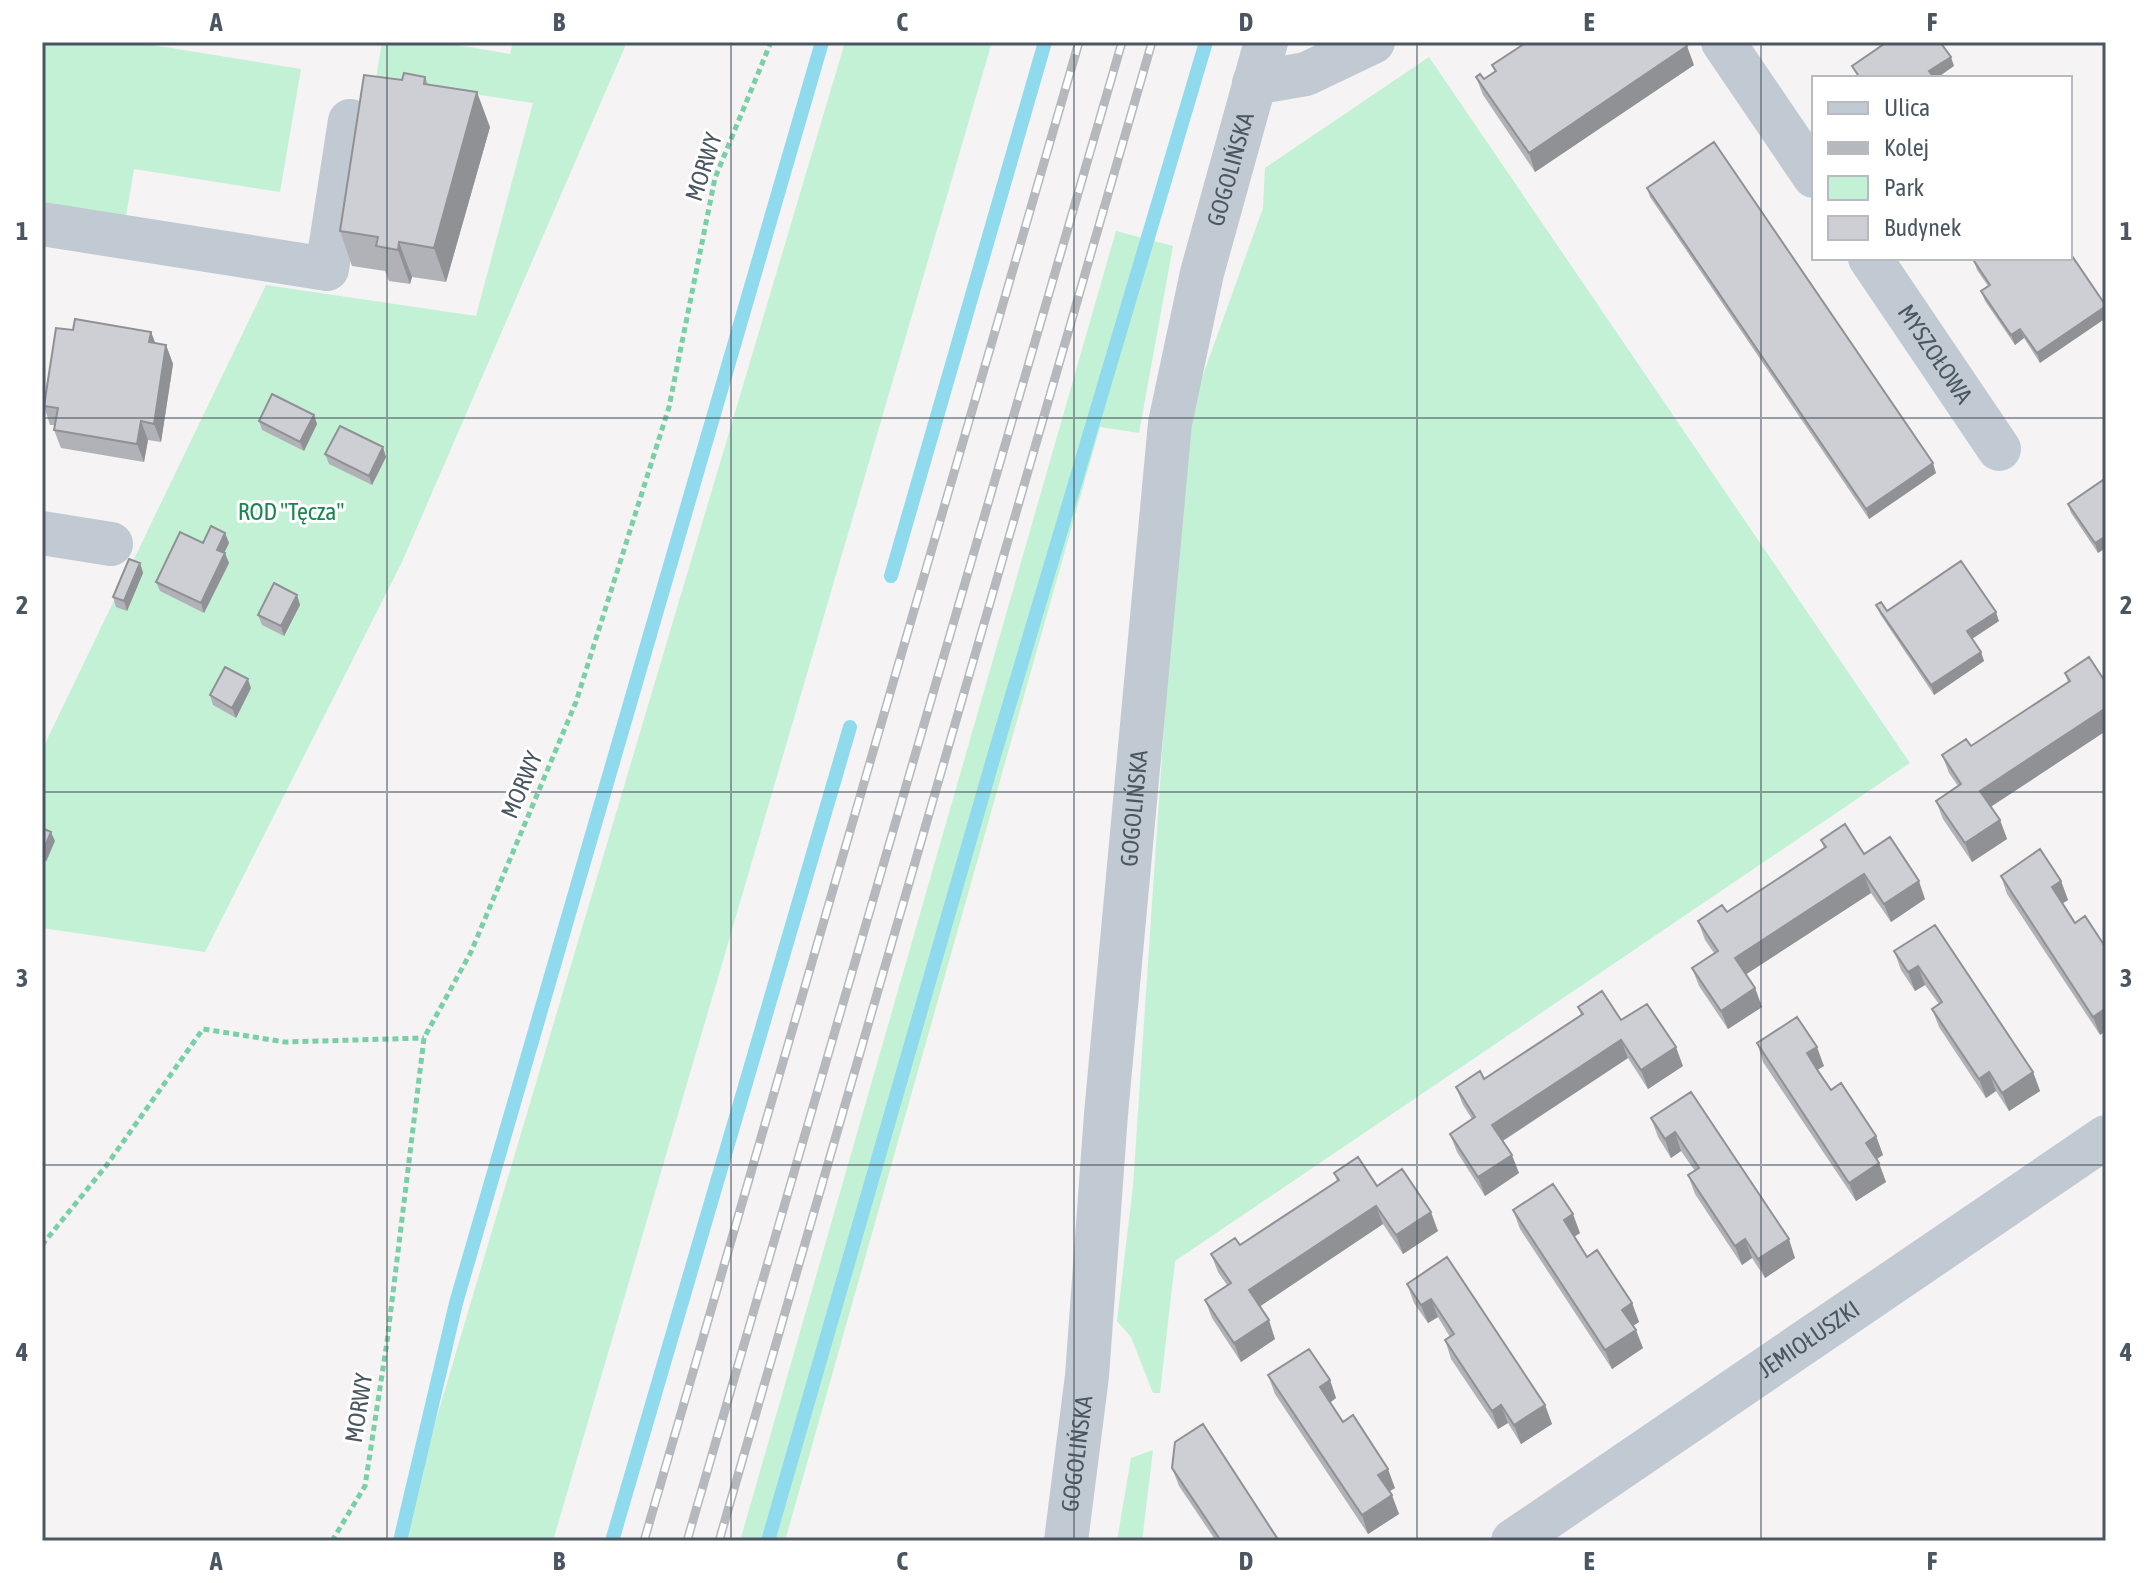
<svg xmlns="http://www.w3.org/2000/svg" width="2148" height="1583" font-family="'Asap Condensed',sans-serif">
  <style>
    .green { fill: #c3f1d5 }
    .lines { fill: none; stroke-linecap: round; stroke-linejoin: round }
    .stream { stroke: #90daee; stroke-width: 14 }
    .path { stroke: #7ad0a6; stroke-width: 5; stroke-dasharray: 6 4; stroke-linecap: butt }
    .street { stroke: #c1cad2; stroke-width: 44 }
    .rail-casing { stroke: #b5b8bd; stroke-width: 9 }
    .rail { stroke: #fff; stroke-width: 6; stroke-dasharray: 18; stroke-linecap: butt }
    .wall { fill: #b0b2b7 }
    .shaded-wall { fill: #909195 }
    .building { fill: #cdcfd5; stroke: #909195; stroke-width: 2 }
    .grid { fill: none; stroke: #4a5661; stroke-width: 2; stroke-opacity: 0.55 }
    .labels { text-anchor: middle; stroke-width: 6; stroke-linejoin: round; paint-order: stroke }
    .street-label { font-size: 24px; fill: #4a5661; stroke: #fff }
    .park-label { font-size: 24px; fill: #17864f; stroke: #fff }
    .neatline { fill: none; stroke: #4a5661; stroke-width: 3 }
    .grid-label { font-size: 26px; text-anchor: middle; font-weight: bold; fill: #4a5661 }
  </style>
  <rect width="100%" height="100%" fill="#f5f3f3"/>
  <path class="green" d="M42 42H134L301 69 280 192 134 169 126 216 42 203Z
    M382 42H440L510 54 513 42H627L402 562 205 952 42 928V750L266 285 476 316 533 103 376 79Z
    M845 42H992L553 1541H400Z
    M1429 57 1910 763 1175 1261 1160 1393H1153L1131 1337 1117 1321 1133 1186 1184 428 1263 208 1265 168Z
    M1116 231 1173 246 1139 433 1100 427 785 1541H740Z
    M1153 1450 1142 1541H1117L1131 1458Z"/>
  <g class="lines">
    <path class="stream" d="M891 576 1045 42
      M400 1541 456 1303 822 42
      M612 1541 850 727
      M768 1541 994 756 1206 42"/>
    <path class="path" d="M42 1245 106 1166 203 1029 285 1042 424 1038
      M332 1541 365 1486 387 1342 424 1038 471 952 576 702 669 407 715 178 771 42"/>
    <g class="street">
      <path d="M1723 42 1814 176"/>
      <path d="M1254 83 1306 74 1373 42"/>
      <path d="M42 224 327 269 350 121"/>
      <path id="s1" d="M1870 258 1999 449"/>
      <path d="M42 533 111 544"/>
      <path id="s2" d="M1066 1541 1087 1376 1106 1114 1170 423 1202 273 1266 42"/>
      <path id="s3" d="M1513 1541 2106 1137"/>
    </g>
    <g class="rail-casing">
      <path id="rail" d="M644 1541 1079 42
        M687 1541 1122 42
        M719 1541 1152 42"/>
    </g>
    <use href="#rail" class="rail"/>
  </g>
  <path class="wall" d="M1492 65H1694L1535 172 1483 95 1476 77 1484 79 1495 72Z
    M425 77 428 84 490 127 446 282 412 277 410 284 389 281 385 271 352 266 340 231 402 80Z
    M1647 188 1936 473 1869 519 1650 197Z
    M2070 258 2040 363 2024 338 2015 345 1985 301 1981 291 1988 286 1977 270 1974 261Z
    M73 330 151 332 155 343 166 345 173 364 161 442 148 440 144 462 61 448 54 430 55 425H50L44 406Z
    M314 415 317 424 304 451 262 430 259 421Z
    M325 454 386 457 372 485 329 464Z
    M2106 478 2098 553 2071 513 2068 504Z
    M225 533 229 543 224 553 229 563 204 613 160 591 156 582 203 543Z
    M140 563 143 573 127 611 116 607 113 597Z
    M297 595 300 605 284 636 262 625 258 615Z
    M1876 605 1887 611 1999 621 1972 639 1981 652 1984 661 1934 695 1880 614Z
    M2089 657 1991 807 2000 820 2007 839 1972 862 1943 819 1936 801 1958 786 1949 773 1942 755 1971 746 2068 682 2065 673Z
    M251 688 236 718 213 705 210 695Z
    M1821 840 1864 854 1925 899 1891 922 1871 893 1746 974 1755 988 1762 1007 1728 1029 1699 986 1692 968 1714 953 1705 940 1698 921 1727 912 1824 848Z
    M2001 876 2061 881 2068 900 2062 903 2100 1035 2007 894Z
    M1935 925 2033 1072 2040 1091 2009 1111 1996 1091 1986 1098 1939 1027 1932 1009 1939 1004 1925 985 1915 991 1901 970 1894 951Z
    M1578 1007 1621 1020 1683 1066 1648 1089 1628 1058 1503 1141 1519 1173 1485 1196 1457 1152 1450 1134 1472 1119 1463 1105 1456 1087 1484 1079 1581 1015Z
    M1757 1043 1824 1066 1817 1070 1831 1090 1876 1136 1883 1155 1877 1159 1886 1182 1856 1201 1763 1062Z
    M1691 1092 1795 1258 1765 1278 1752 1258 1742 1265 1695 1194 1688 1175 1695 1171 1681 1151 1671 1158 1658 1137 1651 1118Z
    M1334 1173 1377 1186 1438 1231 1403 1254 1383 1224 1260 1306 1275 1339 1241 1362 1212 1318 1205 1300 1227 1285 1218 1272 1211 1254 1240 1245 1337 1181Z
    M1513 1210 1580 1233 1574 1237 1587 1257 1632 1303 1639 1322 1633 1326 1643 1348 1612 1369 1520 1229Z
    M1447 1257 1545 1405 1552 1424 1521 1444 1508 1423 1498 1429 1451 1359 1445 1340 1450 1337 1438 1317 1428 1323 1414 1303 1407 1284Z
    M1268 1375 1330 1380 1336 1398 1330 1403 1343 1422 1395 1488 1389 1491 1399 1514 1368 1534 1275 1394Z
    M1172 1468 1279 1541H1216L1179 1486Z"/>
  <path class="shaded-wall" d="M1687 46 1694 65 1535 172 1529 153Z
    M1951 57 1954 66 1937 78H1932L1929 71Z
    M477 92 490 127 446 282 434 248Z
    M399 242 412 277 410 284 398 250Z
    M2106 306V318L2040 363 2037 353Z
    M2020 329 2024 338 2015 345 2011 335Z
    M151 332 158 350 149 342Z
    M166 345 173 364 161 442 154 424Z
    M314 415 317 424 304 451 300 442Z
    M141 421 148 440 144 462 137 444Z
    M383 447 386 457 372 485 369 476Z
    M1933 463 1936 473 1869 519 1866 509Z
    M225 533 229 543 221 559 217 550Z
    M2106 536V548L2098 553 2095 543Z
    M225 553 229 563 204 613 201 603Z
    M140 563 143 573 127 611 124 601Z
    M297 595 300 605 284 636 281 626Z
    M1996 612 1999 621 1970 640 1967 631Z
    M1981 652 1984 661 1934 695 1931 685Z
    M248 679 251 688 236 718 232 708Z
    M2106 708V731L1986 810 1980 791Z
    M2000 820 2007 839 1972 862 1965 843Z
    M51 832 55 841 46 862 42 853Z
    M1864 874 1871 893 1742 977 1735 958Z
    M1919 881 1925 899 1891 922 1884 904Z
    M2061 881 2068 900 2059 906 2052 887Z
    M1918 966 1925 985 1915 991 1908 972Z
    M1755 988 1762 1007 1728 1029 1721 1011Z
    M2106 1008V1031L2100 1035 2093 1017Z
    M1621 1040 1628 1058 1499 1143 1492 1125Z
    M1676 1047 1683 1066 1648 1089 1641 1070Z
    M1817 1047 1824 1066 1814 1072 1807 1053Z
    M1989 1072 1996 1091 1986 1098 1979 1079Z
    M2033 1072 2040 1091 2009 1111 2002 1093Z
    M1675 1132 1681 1151 1671 1158 1665 1139Z
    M1876 1136 1883 1155 1873 1161 1866 1143Z
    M1512 1155 1519 1173 1485 1196 1478 1177Z
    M1879 1163 1886 1182 1856 1201 1849 1183Z
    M1376 1206 1383 1224 1256 1309 1249 1290Z
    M1431 1212 1438 1231 1403 1254 1396 1235Z
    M1573 1214 1580 1233 1570 1239 1564 1220Z
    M1745 1239 1752 1258 1742 1265 1735 1246Z
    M1789 1239 1795 1258 1765 1278 1758 1259Z
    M1431 1299 1438 1317 1428 1323 1421 1305Z
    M1632 1303 1639 1322 1629 1328 1622 1310Z
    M1269 1320 1275 1339 1241 1362 1234 1343Z
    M1636 1330 1643 1348 1612 1369 1605 1350Z
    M1330 1380 1336 1398 1326 1405 1320 1387Z
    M1501 1405 1508 1423 1498 1429 1492 1411Z
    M1545 1405 1552 1424 1521 1444 1514 1425Z
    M1388 1469 1395 1488 1385 1494 1378 1475Z
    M1392 1495 1399 1514 1368 1534 1362 1515Z"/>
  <path class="building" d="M1527 42H1684L1687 46 1529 153 1476 77 1480 74 1484 79 1496 71 1492 65Z
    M1887 42H1940L1951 57 1929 71 1934 78H1860L1852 66Z
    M404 73 425 77 424 84 477 92 434 248 399 242 398 250 376 246 378 237 340 231 364 75 402 80Z
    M1714 142 1933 463 1866 509 1647 188Z
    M2070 253 2106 306 2037 353 2020 329 2011 335 1981 291 1990 285 1974 261 1978 258H2070Z
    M75 319 151 332 149 342 166 345 154 424 141 421 137 444 54 430 58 408 44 406 56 328 73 330Z
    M272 394 314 415 300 442 259 421Z
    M340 426 383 447 369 476 325 454Z
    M2106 478V536L2095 543 2068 504Z
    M211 526 225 533 217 550 225 553 201 603 156 582 180 532 203 543Z
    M129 559 140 563 124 601 113 597Z
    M1961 561 1996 612 1967 631 1981 652 1931 685 1876 605 1881 602 1887 611Z
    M274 583 297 595 281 626 258 615Z
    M2089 657 2106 683V708L1980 791 2000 820 1965 843 1936 801 1961 784 1942 755 1966 739 1971 746 2070 681 2065 673Z
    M225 667 248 679 232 708 210 695Z
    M1845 824 1864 854 1890 837 1919 881 1884 904 1864 874 1735 958 1755 988 1721 1011 1692 968 1718 951 1698 921 1722 905 1727 912 1776 880 1826 847 1821 840Z
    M42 828 51 832 42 853Z
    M2040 849 2061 881 2052 887 2075 923 2085 916 2106 948V1008L2093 1017 2001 876Z
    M1935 925 2033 1072 2002 1093 1989 1072 1979 1079 1932 1009 1942 1002 1931 985 1918 966 1908 972 1894 951Z
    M1602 991 1621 1020 1647 1004 1676 1047 1641 1070 1621 1040 1492 1125 1512 1155 1478 1177 1450 1134 1475 1117 1456 1087 1480 1071 1484 1079 1583 1014 1578 1007Z
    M1797 1017 1817 1047 1807 1053 1818 1071 1831 1090 1841 1083 1876 1136 1866 1143 1879 1163 1849 1183 1757 1043Z
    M1691 1092 1789 1239 1758 1259 1745 1239 1735 1246 1688 1175 1699 1168 1675 1132 1665 1139 1651 1118Z
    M1358 1157 1377 1186 1402 1169 1431 1212 1396 1235 1376 1206 1249 1290 1269 1320 1234 1343 1205 1300 1231 1283 1211 1254 1235 1238 1240 1245 1339 1180 1334 1173Z
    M1553 1184 1573 1214 1564 1220 1587 1257 1597 1250 1632 1303 1622 1310 1636 1330 1605 1350 1513 1210Z
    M1447 1257 1545 1405 1514 1425 1501 1405 1492 1411 1445 1340 1454 1334 1431 1299 1421 1305 1407 1284Z
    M1309 1349 1330 1380 1320 1387 1343 1422 1353 1415 1388 1469 1378 1475 1392 1495 1362 1515 1268 1375Z
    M1203 1424 1279 1541H1221L1172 1468 1175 1442Z"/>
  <path class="grid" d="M387 42V1541M731 42V1541M1074 42V1541M1417 42V1541M1761 42V1541M42 418H2106M42 792H2106M42 1165H2106"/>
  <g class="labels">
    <g class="street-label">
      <text transform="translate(704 167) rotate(-72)" y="8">MORWY</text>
      <text dy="8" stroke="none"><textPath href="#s2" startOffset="1384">GOGOLIŃSKA</textPath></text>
      <text dy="8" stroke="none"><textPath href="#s1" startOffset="116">MYSZOŁOWA</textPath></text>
      <text transform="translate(522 785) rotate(-67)" y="8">MORWY</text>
      <text dy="8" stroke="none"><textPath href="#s2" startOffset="736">GOGOLIŃSKA</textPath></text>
      <text dy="8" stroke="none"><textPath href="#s3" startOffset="358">JEMIOŁUSZKI</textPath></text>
      <text transform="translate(359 1408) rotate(-81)" y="8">MORWY</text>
      <text dy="8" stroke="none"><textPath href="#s2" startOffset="88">GOGOLIŃSKA</textPath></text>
    </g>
    <g class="park-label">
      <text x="291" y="520">ROD "Tęcza"</text>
    </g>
  </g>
  <rect width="2148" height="1583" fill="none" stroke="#ffffff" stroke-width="88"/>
  <rect x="1812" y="76" width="260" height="184" fill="#ffffff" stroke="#b7bbc0" stroke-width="2"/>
  <rect x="1828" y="102" width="40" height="12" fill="#c1cad2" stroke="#b7bbc0" stroke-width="2"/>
  <text x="1884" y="116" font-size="24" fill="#4a5661">Ulica</text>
  <rect x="1828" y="142" width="40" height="12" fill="#b5b8bd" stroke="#b7bbc0" stroke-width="2"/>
  <text x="1884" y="156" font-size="24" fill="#4a5661">Kolej</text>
  <rect x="1828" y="176" width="40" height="24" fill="#c3f1d5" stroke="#b7bbc0" stroke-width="2"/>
  <text x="1884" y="196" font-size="24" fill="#4a5661">Park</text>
  <rect x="1828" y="216" width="40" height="24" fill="#cdcfd5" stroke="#b7bbc0" stroke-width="2"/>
  <text x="1884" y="236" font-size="24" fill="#4a5661">Budynek</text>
  <rect x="44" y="44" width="2060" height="1495" class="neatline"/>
  <g class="grid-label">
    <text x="216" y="31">A</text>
    <text x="559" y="31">B</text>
    <text x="902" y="31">C</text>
    <text x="1246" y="31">D</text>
    <text x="1589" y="31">E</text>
    <text x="1932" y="31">F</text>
    <text x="22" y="240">1</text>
    <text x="2126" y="240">1</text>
    <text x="22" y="614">2</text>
    <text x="2126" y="614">2</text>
    <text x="22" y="987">3</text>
    <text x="2126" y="987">3</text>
    <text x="22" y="1361">4</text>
    <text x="2126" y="1361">4</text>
    <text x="216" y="1570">A</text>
    <text x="559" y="1570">B</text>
    <text x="902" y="1570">C</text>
    <text x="1246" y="1570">D</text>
    <text x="1589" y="1570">E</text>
    <text x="1932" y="1570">F</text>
  </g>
</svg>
